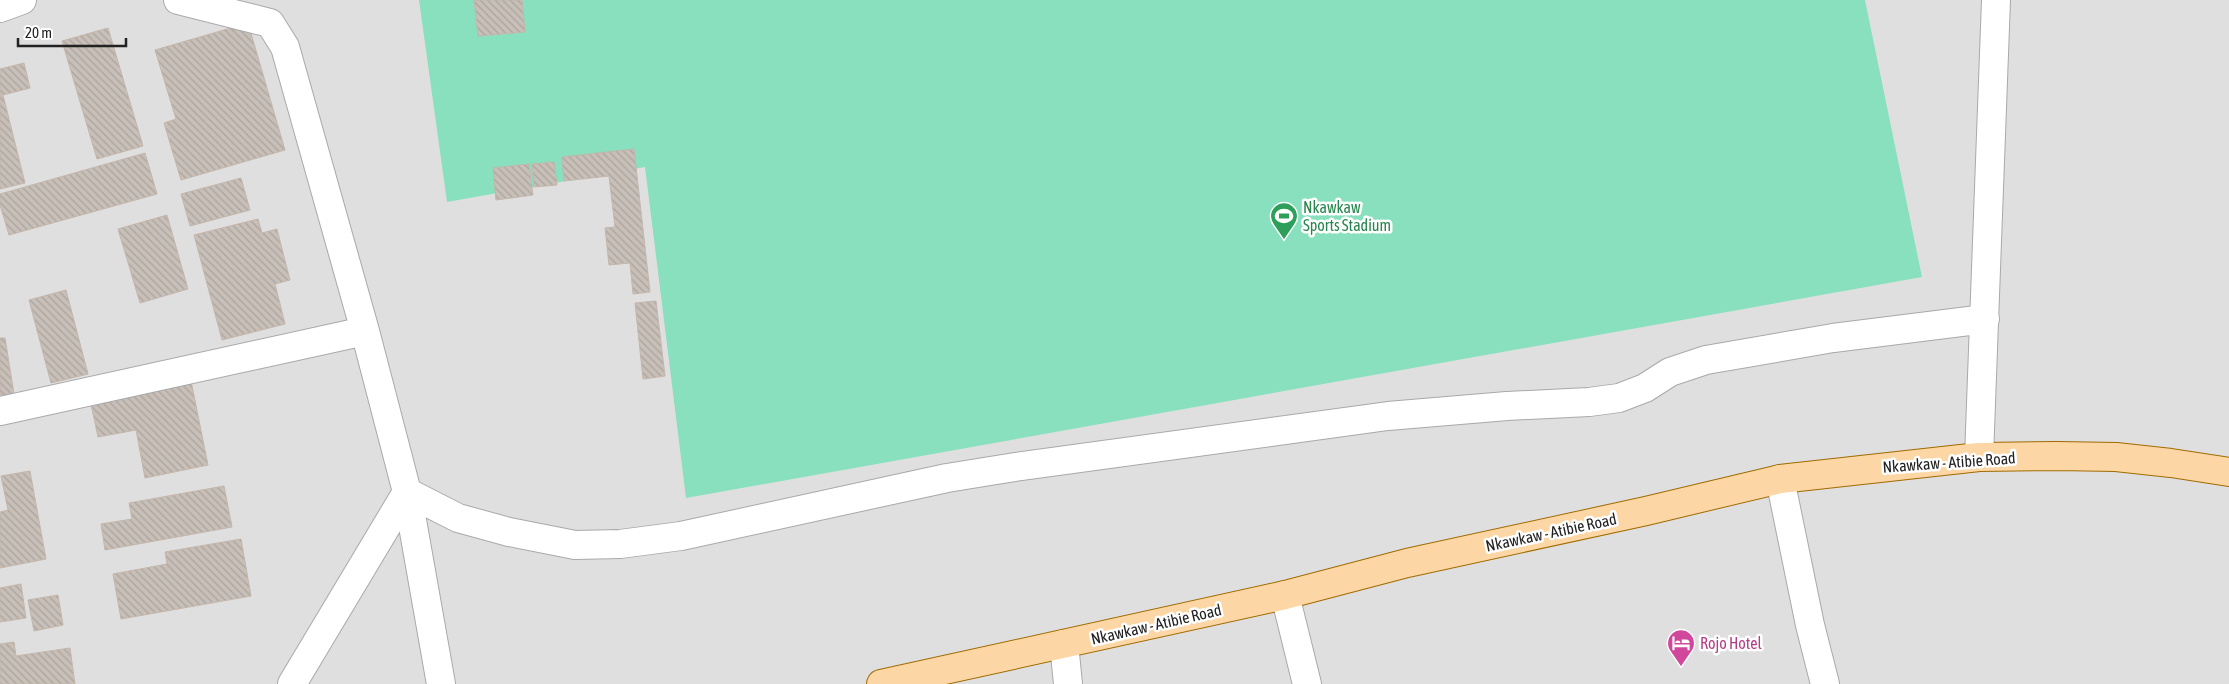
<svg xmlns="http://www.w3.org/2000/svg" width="2229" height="684" font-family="'Asap Condensed',sans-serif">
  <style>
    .residential { fill: #e0dfdf }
    .pitch { fill: #88e0be }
    .building { fill: url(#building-back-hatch); stroke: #c4b6ab }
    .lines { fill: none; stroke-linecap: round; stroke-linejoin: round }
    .minor-casing { stroke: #a9a9a9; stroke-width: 30 }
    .major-casing { stroke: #a06b00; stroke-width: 30 }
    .minor { stroke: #fff; stroke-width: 28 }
    .major { stroke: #fcd6a4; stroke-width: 28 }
    .labels { text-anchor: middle; stroke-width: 5; stroke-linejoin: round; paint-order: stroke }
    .leisure-label { font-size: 16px; fill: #27864d; stroke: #fff; text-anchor: start }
    .street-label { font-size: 16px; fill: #222; stroke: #fff }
    .hotel-label { font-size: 16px; fill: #b23c85; stroke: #fff; text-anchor: start }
  </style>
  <defs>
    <pattern id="building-back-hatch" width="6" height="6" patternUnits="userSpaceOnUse" patternTransform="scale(1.25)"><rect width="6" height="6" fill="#c7bfb8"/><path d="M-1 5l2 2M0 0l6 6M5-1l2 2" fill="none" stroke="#aba49e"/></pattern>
  </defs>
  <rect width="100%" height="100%" fill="#f2efe9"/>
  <path class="residential" d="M0 0H2229V684H0Z"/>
  <path class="pitch" d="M419 0H1865L1922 277 686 498 645 167 447 202Z"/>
  <path class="building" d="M474 0H522L525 32 478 36Z
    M248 23 285 150 181 180 164 123 176 119 155 50Z
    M108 28 143 146 97 159 62 41Z
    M24 63 30 88 3 95 25 183 0 189V69Z
    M634 149 650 292 633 294 630 263 609 265 605 228 615 227 609 176 564 181 562 157Z
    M145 153 157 194 9 235 0 205V194Z
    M554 162 557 185 534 187 532 164Z
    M529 164 533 195 496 200 493 168Z
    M241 178 250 210 190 226 181 194Z
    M167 215 188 289 140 303 118 229Z
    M258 219 262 233 277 229 290 280 275 284 285 324 222 340 194 235Z
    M66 290 88 374 51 383 29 300Z
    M656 301 665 376 643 379 635 303Z
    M0 338H5L14 394 0 397Z
    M190 376 208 465 145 478 136 430 98 437 89 395Z
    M30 471 46 559 0 568V512L8 510 1 476Z
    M224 486 232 527 105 550 101 524 132 519 129 503Z
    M241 539 251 596 121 619 113 574 167 564 165 552Z
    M21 584 26 618 0 622V588Z
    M58 595 63 625 34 631 28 600Z
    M14 642 16 656 70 648 75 684H0V644Z"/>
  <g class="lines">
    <g class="minor-casing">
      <path id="minor" d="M178 0 270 23 285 47 365 331 407 492 292 684
        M0 8 22 0
        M0 411 365 331
        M1979 457 1996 0
        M1780 479 1810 625 1825 684
        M407 492 458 518 509 532 575 545 620 544 681 536 947 478 1015 467 1388 416 1507 406 1589 402 1619 398 1645 388 1670 372 1706 360 1833 338 1985 319
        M407 492 441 684
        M1285 595 1307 684
        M1064 644 1068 684"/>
    </g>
    <g class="major-casing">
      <path id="major" d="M881 684 1285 595 1407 563 1646 511 1780 479 1979 457 2057 456 2116 457 2171 463 2229 472"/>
    </g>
    <use href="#minor" class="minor"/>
    <use href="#major" class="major"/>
  </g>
  <defs>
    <g id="stadium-pin" transform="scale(1.4375)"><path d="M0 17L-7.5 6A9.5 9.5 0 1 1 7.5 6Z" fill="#2e9e5b" stroke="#fff"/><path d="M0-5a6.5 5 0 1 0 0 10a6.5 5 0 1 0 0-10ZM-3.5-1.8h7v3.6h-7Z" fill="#fff"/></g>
    <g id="hotel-pin" transform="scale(1.4375)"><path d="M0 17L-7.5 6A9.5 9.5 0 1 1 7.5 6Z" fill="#d1479c" stroke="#fff"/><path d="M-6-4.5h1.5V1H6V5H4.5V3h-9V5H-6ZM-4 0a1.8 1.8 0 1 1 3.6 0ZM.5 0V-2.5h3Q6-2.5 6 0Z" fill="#fff"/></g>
  </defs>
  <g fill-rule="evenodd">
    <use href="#stadium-pin" x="1284" y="216"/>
    <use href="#hotel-pin" x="1681" y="643"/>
  </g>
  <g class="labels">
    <g class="leisure-label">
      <text x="1303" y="213">Nkawkaw<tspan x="1303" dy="18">Sports Stadium</tspan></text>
    </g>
    <g class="street-label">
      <text transform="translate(1949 462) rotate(-4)" y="6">Nkawkaw - Atibie Road</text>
      <text transform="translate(1551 532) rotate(-12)" y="6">Nkawkaw - Atibie Road</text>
      <text transform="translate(1156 624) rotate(-13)" y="6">Nkawkaw - Atibie Road</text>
    </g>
    <g class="hotel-label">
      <text x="1700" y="649">Rojo Hotel</text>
    </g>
  </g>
  <path d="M18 38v8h108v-8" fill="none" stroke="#222222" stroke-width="2.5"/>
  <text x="25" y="38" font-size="15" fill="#222222" stroke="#ffffff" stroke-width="4" paint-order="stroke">20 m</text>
</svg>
